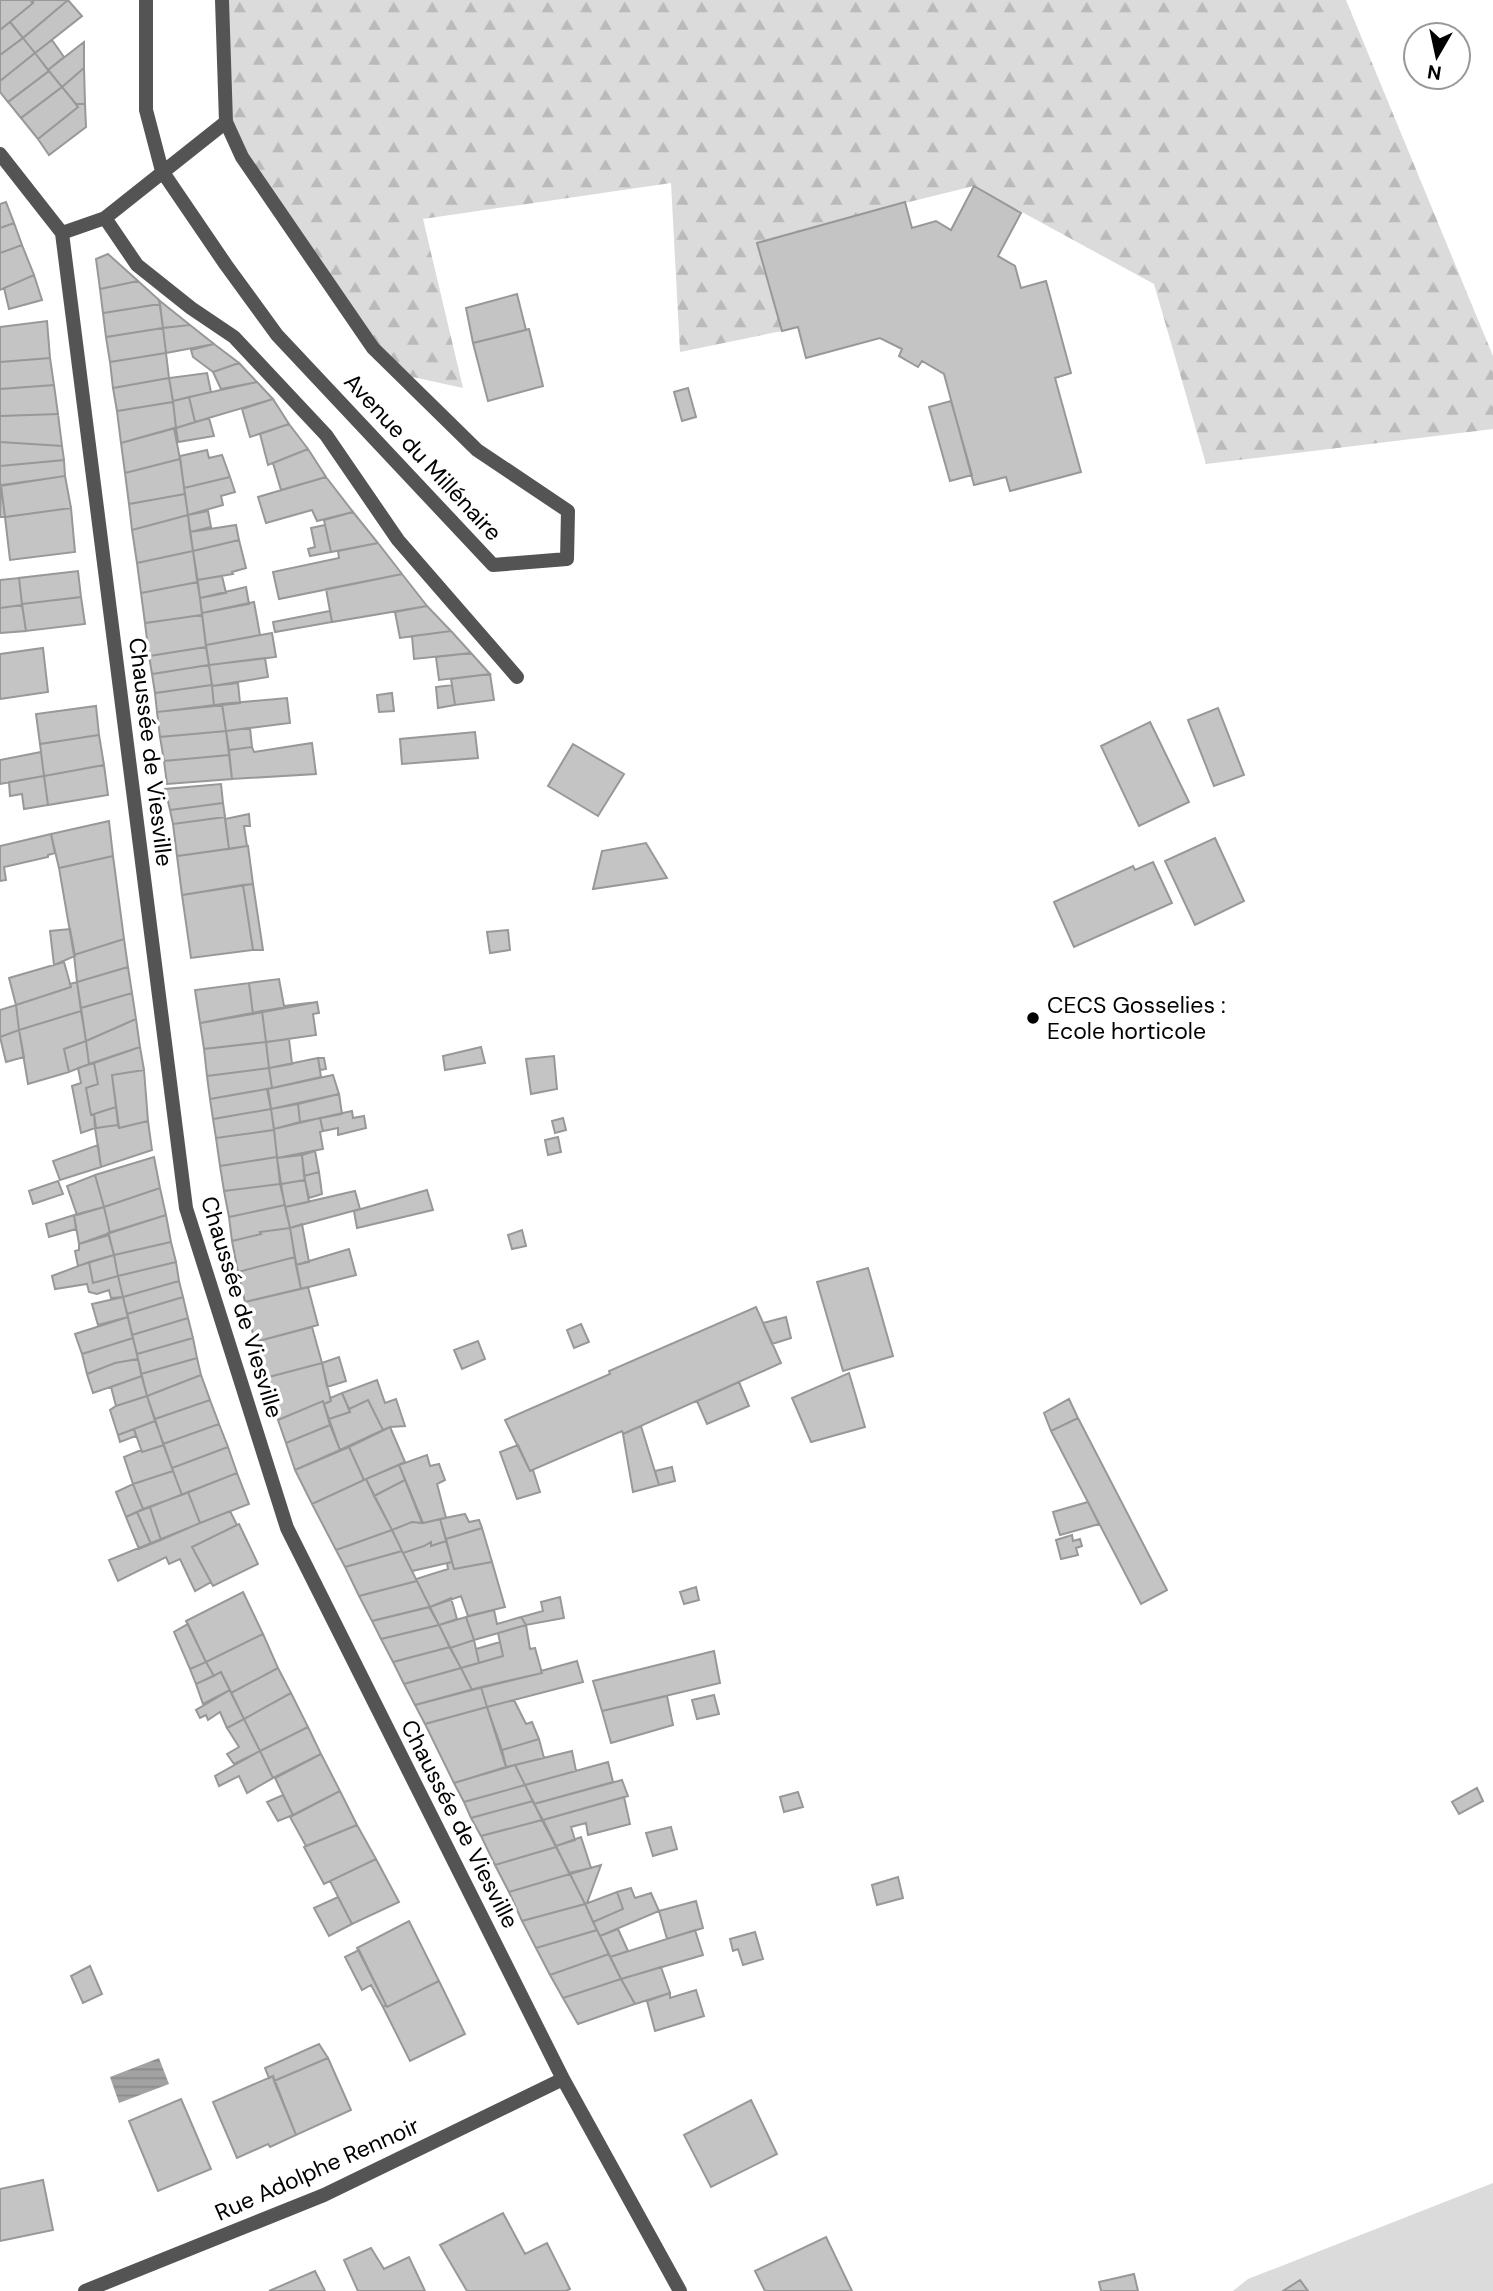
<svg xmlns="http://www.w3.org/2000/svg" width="1493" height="2291" font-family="'DM Sans',sans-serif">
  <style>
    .grass { fill: #dbdbdb }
    .forest { fill: url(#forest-firs) }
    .water { fill: url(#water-rules) }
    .building { fill: #c4c4c4; stroke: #989898; stroke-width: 2 }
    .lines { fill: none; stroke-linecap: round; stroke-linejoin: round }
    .minor { stroke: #545454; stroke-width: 14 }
    .poi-dot { fill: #000; stroke: #fff; stroke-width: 2.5 }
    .labels { text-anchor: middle; stroke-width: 7; stroke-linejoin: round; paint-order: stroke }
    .street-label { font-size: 23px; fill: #000; stroke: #fff }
    .poi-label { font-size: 23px; fill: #000; stroke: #fff; text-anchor: start }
  </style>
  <defs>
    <pattern id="forest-firs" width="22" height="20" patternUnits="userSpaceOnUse" patternTransform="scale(1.75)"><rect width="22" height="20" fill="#dbdbdb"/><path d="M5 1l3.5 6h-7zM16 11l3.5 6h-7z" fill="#bababa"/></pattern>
    <pattern id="water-rules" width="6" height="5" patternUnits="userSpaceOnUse" patternTransform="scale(1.75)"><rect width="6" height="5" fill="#a2a2a2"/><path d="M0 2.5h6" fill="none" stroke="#8a8a8a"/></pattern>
  </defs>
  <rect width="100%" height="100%" fill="#fff"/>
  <path class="grass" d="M1493 2183V2291H1233L1248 2279Z"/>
  <path class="forest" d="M226 0H1346L1493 356V429L1206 464 1154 284 974 186 905 203 758 244 782 331 680 352 671 183 423 219 463 388 399 374 233 137Z"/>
  <path class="water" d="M159 2058 169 2084 119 2103 110 2077Z"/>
  <path class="building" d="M0 0H30L33 3 0 30Z
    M33 0H68L23 38 10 22 33 3Z
    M68 0 82 16 35 53 23 38Z
    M10 22 23 38 0 55V30Z
    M23 38 35 53 0 81V55Z
    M52 40 64 57 48 70 35 53Z
    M84 42V68L62 87 48 70Z
    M35 53 49 71 8 102 0 92V81Z
    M84 68 85 104H76L62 87Z
    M49 71 62 87 21 118 8 102Z
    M62 87 78 107 38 139 21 118Z
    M76 104H85L86 127 49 155 38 139 78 107Z
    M974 186 1021 213 998 256 1015 266 1021 288 1046 281 1071 373 1055 378 1081 472 1010 491 1006 477 974 485 944 374 922 361 918 367 899 356 902 349 880 338 806 358 798 327 782 331 757 243 905 202 912 228 936 221 951 230Z
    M6 202 14 223 0 228V204Z
    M14 223 22 245 0 253V228Z
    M22 245 34 275 0 290V253Z
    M108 254 138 281 100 289 96 259Z
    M34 275 42 300 9 309 4 288Z
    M138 281 158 299 160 304 103 313 100 289Z
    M517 294 526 330 473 343 466 308Z
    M159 300 160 301 190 325 163 328Z
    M160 304 163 328 106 337 103 313Z
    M47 321 50 358 0 362V327Z
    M190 325 214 344 166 353 163 328Z
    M163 328 166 353 110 362 106 337Z
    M529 329 543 386 488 401 473 343Z
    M214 344 239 363 213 372 193 357 191 350Z
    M166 353 169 378 113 388 110 362Z
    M50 358 54 385 0 389V362Z
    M239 363 257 382 221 389 213 372Z
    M207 373 211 392 173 401 169 378Z
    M169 378 173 402 117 411 113 388Z
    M257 382 273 399 195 422 189 397Z
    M54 385 58 414 0 416V389Z
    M688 388 696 417 682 421 674 392Z
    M189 397 195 422 176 428 173 401Z
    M273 399 289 424 250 437 242 409Z
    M951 401 972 475 950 481 929 407Z
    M173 402 176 428 121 443 117 411Z
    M58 414 62 446 0 442V416Z
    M209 418 214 436 178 442 176 428Z
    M289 424 308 449 268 465 260 434Z
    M174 428 180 459 125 473 121 443Z
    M0 442 62 446 64 460 0 466Z
    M308 449 326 477 281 490 273 463Z
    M207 450 209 458 222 455 230 477 184 488 180 456Z
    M180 459 185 494 129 504 125 473Z
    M64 460 65 476 0 486V466Z
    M65 476 71 508 5 517 1 485Z
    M230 477 235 492 221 496 223 505 188 515 184 488Z
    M326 477 353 512 317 521 312 510 266 523 258 497Z
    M1 485 5 517H0Z
    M185 494 188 515 132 530 129 504Z
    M71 508 75 552 10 560 5 517Z
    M208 511 211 527 190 532 188 515Z
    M353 512 378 543 331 552 324 520Z
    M188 515 193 551 137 563 132 530Z
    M236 525 239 540 193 551 190 532Z
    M325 525 331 552 310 556 308 549 315 547 311 528Z
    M239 540 246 568 232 572 233 574 197 580 193 551Z
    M378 543 402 574 279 599 273 572 339 558 338 551Z
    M193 551 198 582 141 593 137 563Z
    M78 571 81 597 22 604 19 578Z
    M402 574 427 606 332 622 326 589Z
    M222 576 226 593 200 598 197 580Z
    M19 578 22 605 0 608V580Z
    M198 582 202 615 145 623 141 593Z
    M246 587 249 604 202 613 200 598Z
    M81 597 85 624 26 631 22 604Z
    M254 602 260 635 206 645 202 613Z
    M22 605 26 631 0 633V608Z
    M427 606 451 631 400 638 395 612Z
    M330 611 332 622 275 632 273 622Z
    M202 615 206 647 149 656 145 623Z
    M451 631 471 653 414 659 412 636Z
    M272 633 276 657 209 665 206 645Z
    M206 647 209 665 152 674 149 656Z
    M43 648 48 692 0 699V654Z
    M471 653 490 674 439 680 436 657Z
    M265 658 268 677 212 686 209 665Z
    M209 665 212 685 155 693 152 674Z
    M490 674 494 700 455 705 451 679Z
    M238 683 240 703 214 706 212 686Z
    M212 685 214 706 157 712 155 693Z
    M452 685 455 705 438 708 436 687Z
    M392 693 394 711 379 712 377 695Z
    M287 698 290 723 226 731 222 704Z
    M222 704 226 731 160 737 157 712Z
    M96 706 99 735 40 744 36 714Z
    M1218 708 1244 775 1214 786 1188 720Z
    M1150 722 1189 802 1139 826 1101 746Z
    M248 728H250L252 747 229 750 226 731Z
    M226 731 229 755 164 761 160 737Z
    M475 732 478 758 402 764 400 739Z
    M99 735 104 765 44 776 40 744Z
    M312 743 316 774 232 779 229 750 252 747 254 752Z
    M573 744 624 774 598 816 548 786Z
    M41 752 44 776 0 784V760Z
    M229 755 232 779 167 784 164 761Z
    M104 765 108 795 48 805 44 776Z
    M44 776 48 805 24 809 22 794 10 796 9 782Z
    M221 784 223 803 170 810 165 789Z
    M223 803 225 817 173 824 170 810Z
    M249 814 250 826H244L247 846 229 849 225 819Z
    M225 817 229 849 177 856 173 824Z
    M109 821 113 856 59 868 51 834Z
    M51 834 55 853 48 855V857L4 867 6 880 0 881V846Z
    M1215 838 1244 901 1195 925 1165 861Z
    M646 843 667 878 593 889 602 851Z
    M248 846 253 884 182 895 177 856Z
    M113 856 124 939 74 955 59 868Z
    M1153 862 1172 903 1074 947 1054 902 1133 866 1135 870Z
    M253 884 263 950H253L243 885Z
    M243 885 253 950 191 958 182 895Z
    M70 929 75 956 54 965 50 931Z
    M508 930 510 950 490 953 487 932Z
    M124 939 128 967 77 982 74 955Z
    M64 962 71 987 16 1005 9 978Z
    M128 967 132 993 81 1008 77 982Z
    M279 979 284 1006 317 1002 253 1014 249 983Z
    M77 982 81 1011 19 1030 16 1005 71 987 70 984Z
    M249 983 253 1014 200 1023 195 990Z
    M132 993 136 1019 86 1041 81 1008Z
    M317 1002 319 1013 313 1014 316 1035 266 1042 262 1011Z
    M16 1005 19 1030 0 1037V1010Z
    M81 1011 86 1041 64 1049 69 1072 28 1084 19 1030Z
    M262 1011 266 1042 204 1049 200 1023Z
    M136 1019 140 1047 89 1064 86 1041Z
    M19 1030 24 1057 6 1062 0 1037Z
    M289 1039 292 1064 269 1068 266 1042Z
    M86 1041 89 1064 69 1072 64 1049Z
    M266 1042 269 1068 207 1076 204 1049Z
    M140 1047 144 1070 112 1075 116 1107 91 1115 86 1088 98 1084 94 1063Z
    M481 1047 485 1063 445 1070 443 1056Z
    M554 1056 557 1089 531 1094 526 1059Z
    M318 1058 321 1077 272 1088 269 1068Z
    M318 1058H324L326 1069 320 1070Z
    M94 1063 98 1084 86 1088 91 1115 94 1114 95 1128 81 1133 72 1086 81 1083 78 1068Z
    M269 1068 272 1088 210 1099 207 1076Z
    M144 1070 148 1121 119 1128 112 1075Z
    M333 1075 339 1094 271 1109 268 1089Z
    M267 1089 271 1109 213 1119 210 1099Z
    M339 1094 342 1114 300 1122 298 1104Z
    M298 1104 300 1122 274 1129 271 1109Z
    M116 1107 118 1125 96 1128 94 1114Z
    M271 1109 274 1130 216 1138 213 1119Z
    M352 1111 353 1118 364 1116 366 1128 338 1135V1128L323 1131 320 1118Z
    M320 1118 323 1131 320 1132 323 1149 277 1158 274 1129Z
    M563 1118 566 1130 555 1133 552 1121Z
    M148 1121 152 1150 101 1167 95 1128 118 1125 119 1128Z
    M274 1130 277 1157 220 1166 216 1138Z
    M558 1137 561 1152 548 1155 545 1140Z
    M98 1145 101 1167 60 1180 53 1161Z
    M315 1151 319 1172 304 1176 302 1155Z
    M302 1155 305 1180 281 1184 277 1158Z
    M154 1157 160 1188 104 1207 95 1175Z
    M277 1157 280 1184 224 1191 220 1166Z
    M319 1172 322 1194 309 1198 304 1176Z
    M95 1175 104 1207 77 1215 67 1186Z
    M305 1180 309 1202 285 1207 281 1184Z
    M58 1181 63 1194 33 1204 29 1191Z
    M280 1184 285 1205 229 1217 224 1191Z
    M160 1188 166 1215 110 1233 104 1207Z
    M427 1190 433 1210 357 1228 354 1211Z
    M355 1191 360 1209 290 1228 285 1207Z
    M285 1205 290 1228 260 1232 261 1234 232 1241 229 1217Z
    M104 1207 110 1233 79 1244 74 1215Z
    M74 1215 76 1229 49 1237 46 1224Z
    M166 1215 171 1242 114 1255 108 1233Z
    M302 1224 309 1262 296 1265 290 1228Z
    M290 1228 295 1257 238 1272 232 1241 261 1234 260 1232Z
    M522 1230 526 1246 512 1249 508 1235Z
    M109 1235 114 1255 78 1266 75 1251 79 1250V1244Z
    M171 1242 176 1262 118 1276 114 1255Z
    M349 1249 356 1275 301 1289 296 1265Z
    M114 1255 118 1276 93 1283 89 1262Z
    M295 1257 301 1289 245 1302 238 1272Z
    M89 1262 93 1283 118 1276 123 1297 111 1298 109 1290 97 1294 89 1292 87 1284 55 1289 52 1276Z
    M176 1262 179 1281 123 1297 118 1276Z
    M868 1268 893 1356 843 1371 817 1282Z
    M179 1281 183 1297 127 1314 123 1297Z
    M308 1287 318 1325 255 1342 245 1302Z
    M123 1297 128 1317 98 1325 92 1304Z
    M183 1297 188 1318 132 1335 127 1314Z
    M756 1307 781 1363 623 1434 622 1431 530 1471 505 1420 610 1374 609 1371Z
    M128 1317 133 1338 82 1354 75 1334Z
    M786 1317 791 1338 772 1344 763 1323Z
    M188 1318 193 1338 137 1354 132 1335Z
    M581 1324 589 1342 574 1348 567 1330Z
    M312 1327 322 1363 265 1378 255 1342Z
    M133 1338 138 1359 115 1363 87 1374 82 1354Z
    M193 1338 197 1358 141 1374 137 1354Z
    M478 1341 485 1359 462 1369 454 1350Z
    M339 1357 346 1381 327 1387 322 1363Z
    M197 1358 201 1375 147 1396 141 1374Z
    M138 1359 142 1376 93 1393 87 1374 115 1363Z
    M322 1363 331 1401 324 1404 323 1401 278 1420 265 1378Z
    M849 1373 865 1427 811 1442 792 1398Z
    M201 1375 210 1400 155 1419 147 1396Z
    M142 1376 147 1396 116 1406 111 1387Z
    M377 1380 385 1403 396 1399 405 1426 390 1427 383 1430 368 1400 349 1409 342 1393Z
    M739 1382 749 1406 707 1424 697 1401Z
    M342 1393 350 1412 329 1419 324 1404 331 1401 330 1398Z
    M147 1396 155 1421 118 1435 110 1410 116 1406Z
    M1069 1399 1078 1418 1051 1431 1044 1413Z
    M210 1400 219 1424 163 1444 155 1419Z
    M368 1400 383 1430 340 1450 329 1419 350 1412 349 1409Z
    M323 1401 330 1425 286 1443 278 1420Z
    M1078 1418 1167 1590 1141 1604 1051 1431Z
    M155 1421 164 1445 142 1452 134 1429Z
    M219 1424 228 1447 172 1468 163 1444Z
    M330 1425 340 1450 295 1470 286 1443Z
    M641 1426 659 1485 633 1492 623 1434Z
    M390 1427 405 1462 364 1480 349 1447Z
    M134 1429 136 1436 120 1442 118 1435Z
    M164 1445 173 1471 133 1484 124 1457 141 1450 142 1452Z
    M518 1445 530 1471 533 1470 540 1492 517 1499 500 1452Z
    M228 1447 237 1473 182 1495 172 1468Z
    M349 1447 364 1480 312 1504 295 1470Z
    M427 1455 430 1466 439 1464 445 1480 437 1484 446 1518 423 1523 399 1465Z
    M399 1465 405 1480 374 1496 366 1479Z
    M672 1467 675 1481 659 1485 655 1471Z
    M173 1471 182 1495 143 1509 133 1484Z
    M237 1473 249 1504 200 1523 188 1492Z
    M366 1479 392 1530 336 1550 312 1504Z
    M405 1480 422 1523 412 1522 392 1530 374 1496Z
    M133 1484 143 1509 126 1517 116 1492Z
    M188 1492 200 1523 161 1540 150 1507Z
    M1088 1502 1099 1524 1060 1535 1053 1512Z
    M150 1507 161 1540 151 1544 137 1512Z
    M230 1511 237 1525 192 1547 211 1582 195 1591 180 1559 169 1564 166 1557 118 1581 109 1560Z
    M137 1512 151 1544 139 1549 126 1517Z
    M465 1514 469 1522 479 1520 482 1528 446 1539 440 1519Z
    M440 1519 446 1541 431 1546V1542L424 1546 403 1553 392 1530 412 1522 423 1523Z
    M239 1524 258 1564 213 1586 192 1547Z
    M482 1528 492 1562 454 1569 446 1539Z
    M392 1530 402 1551 345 1567 336 1550Z
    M1072 1535 1073 1541 1080 1539 1082 1546 1076 1548 1078 1555 1061 1559 1056 1540Z
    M446 1541 452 1562 412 1571 403 1553 424 1546 431 1542V1546Z
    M402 1551 417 1581 359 1596 345 1567Z
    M452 1562 454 1569 492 1562 505 1607 468 1616 461 1596 430 1607 416 1579 448 1569 447 1563Z
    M417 1581 430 1607 372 1621 359 1596Z
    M696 1587 699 1600 684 1604 680 1592Z
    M243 1592 263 1634 206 1662 186 1621Z
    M560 1597 564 1618 526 1625 521 1617 543 1611 541 1602Z
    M451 1598 457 1619 439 1625 430 1607Z
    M429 1607 439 1625 381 1639 372 1621Z
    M494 1610 497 1624 521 1617 526 1625 474 1640 466 1617Z
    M466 1617 474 1640 450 1648 439 1625Z
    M188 1624 206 1662 190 1669 174 1632Z
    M439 1625 450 1647 393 1662 381 1639Z
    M526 1625 530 1649 535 1648 542 1673 472 1690 461 1668 503 1656 498 1633Z
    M263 1634 278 1668 231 1693 221 1672 214 1676 206 1662Z
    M474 1640 479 1663 461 1668 450 1648Z
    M500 1642 503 1656 479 1663 476 1649Z
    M450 1647 461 1668 404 1684 393 1662Z
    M714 1651 720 1683 602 1711 593 1681Z
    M577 1661 583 1682 487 1707 481 1687 542 1673 541 1671Z
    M206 1662 214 1676 196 1684 190 1669Z
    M278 1668 291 1693 244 1719 231 1693Z
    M461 1668 472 1690 415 1705 404 1684Z
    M221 1672 230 1690 203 1704 196 1684Z
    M481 1687 487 1707 425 1724 415 1705Z
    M230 1690 244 1719 227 1728 220 1712 208 1720 206 1715 200 1718 196 1710Z
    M291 1693 308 1727 260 1751 244 1719Z
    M714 1695 719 1714 697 1719 692 1700Z
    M667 1696 673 1725 611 1743 602 1711Z
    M514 1700 526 1724 532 1722 539 1739 502 1750 487 1707Z
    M487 1707 506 1767 454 1783 425 1724Z
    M244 1719 260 1751 234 1764 227 1754 239 1747 227 1728Z
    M308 1727 321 1754 273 1778 260 1751Z
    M539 1739 544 1758 506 1767 502 1750Z
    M260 1751 273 1778 247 1793 239 1776 219 1786 215 1776Z
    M572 1751 576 1771 525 1785 515 1765Z
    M321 1754 340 1791 293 1815 275 1778Z
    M608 1762 613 1782 534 1804 525 1785Z
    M515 1765 525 1785 464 1802 454 1783Z
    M622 1780 628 1796 543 1820 534 1804Z
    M525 1785 533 1801 471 1818 464 1802Z
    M1477 1788 1483 1801 1459 1814 1452 1802Z
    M340 1791 357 1825 306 1846 290 1817Z
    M798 1792 803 1807 784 1812 780 1797Z
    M283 1795 293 1815 278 1821 267 1802Z
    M624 1797 630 1824 588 1835 586 1823 571 1827 575 1840 556 1846 543 1820Z
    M533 1801 542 1820 481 1836 471 1818Z
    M542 1820 556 1847 495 1865 481 1836Z
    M357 1825 376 1859 324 1884 304 1847Z
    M671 1827 677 1849 653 1856 646 1833Z
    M581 1837 591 1868 569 1873 556 1846Z
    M556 1847 570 1874 509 1892 495 1865Z
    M376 1859 399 1902 352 1924 330 1881Z
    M601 1865 587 1903 585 1904 570 1874Z
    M570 1874 585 1904 522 1921 509 1892Z
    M898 1877 903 1898 877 1905 872 1885Z
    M631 1888 635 1898 651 1893 659 1911 600 1936 593 1922 623 1909 617 1892Z
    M617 1892 623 1909 593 1922 585 1904Z
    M338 1897 352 1924 329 1936 314 1908Z
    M696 1901 703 1928 667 1939 659 1911Z
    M585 1904 597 1930 536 1948 522 1921Z
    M409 1921 439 1981 387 2007 357 1948Z
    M618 1929 628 1951 610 1957 600 1936Z
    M597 1930 609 1954 550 1975 536 1948Z
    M695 1930 703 1955 621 1979 610 1957Z
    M755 1932 763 1959 743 1965 738 1949 733 1951 730 1939Z
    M359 1950 386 2005 383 2007 371 1985 362 1990 345 1957Z
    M609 1954 621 1979 563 1998 550 1975Z
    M90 1966 102 1994 83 2003 71 1976Z
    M661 1967 670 1993 635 2004 621 1979Z
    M621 1979 635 2004 578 2024 563 1998Z
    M439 1981 465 2034 410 2061 383 2007 386 2005 387 2007Z
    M696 1990 704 2016 655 2031 647 2001 670 1993V1998Z
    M319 2044 328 2058 274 2081 273 2076 269 2078 265 2068Z
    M328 2058 351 2110 296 2135 274 2081Z
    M273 2076 296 2135 270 2147 268 2144 237 2158 213 2102Z
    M181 2099 211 2169 158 2191 129 2121Z
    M751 2100 777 2154 711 2187 684 2135Z
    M43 2180 53 2230 0 2241V2189Z
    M503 2213 525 2254 547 2243 570 2289 566 2291H467L440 2245Z
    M826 2237 852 2291H765L755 2271Z
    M371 2248 384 2269 409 2257 425 2291H358L344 2260Z
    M315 2271 325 2291H269Z
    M1134 2274 1138 2291H1101L1099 2282Z
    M1300 2280 1308 2291H1283Z"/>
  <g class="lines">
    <path class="minor" d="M146 0V110L162 171 226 265 277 335 493 565 567 559 568 511 477 450 373 348 242 157 226 122 222 0
      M0 154 62 233
      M105 218 137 265 191 308 234 337 326 435 398 540 517 677
      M62 233 186 1208 287 1528 563 2079 680 2291
      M62 233 105 218 226 122
      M85 2291 324 2195 563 2079"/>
  </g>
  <circle class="poi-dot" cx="1033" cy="1018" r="7"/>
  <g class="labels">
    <g class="street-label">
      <text transform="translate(423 457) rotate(47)" y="8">Avenue du Millénaire</text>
      <text transform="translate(151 752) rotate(83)" y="8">Chaussée de Viesville</text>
      <text transform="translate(242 1307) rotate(73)" y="8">Chaussée de Viesville</text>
      <text transform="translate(460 1824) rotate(63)" y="8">Chaussée de Viesville</text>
      <text transform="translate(317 2169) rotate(-24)" y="8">Rue Adolphe Rennoir</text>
    </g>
    <g class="poi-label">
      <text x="1047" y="1013">CECS Gosselies :<tspan x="1047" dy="26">Ecole horticole</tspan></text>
    </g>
  </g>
  <g transform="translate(1437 56) rotate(189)"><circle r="33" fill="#ffffff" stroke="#999999" stroke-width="2"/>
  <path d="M0-5L12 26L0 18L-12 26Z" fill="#000000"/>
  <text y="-10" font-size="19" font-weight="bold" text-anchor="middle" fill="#000000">N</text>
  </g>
</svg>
